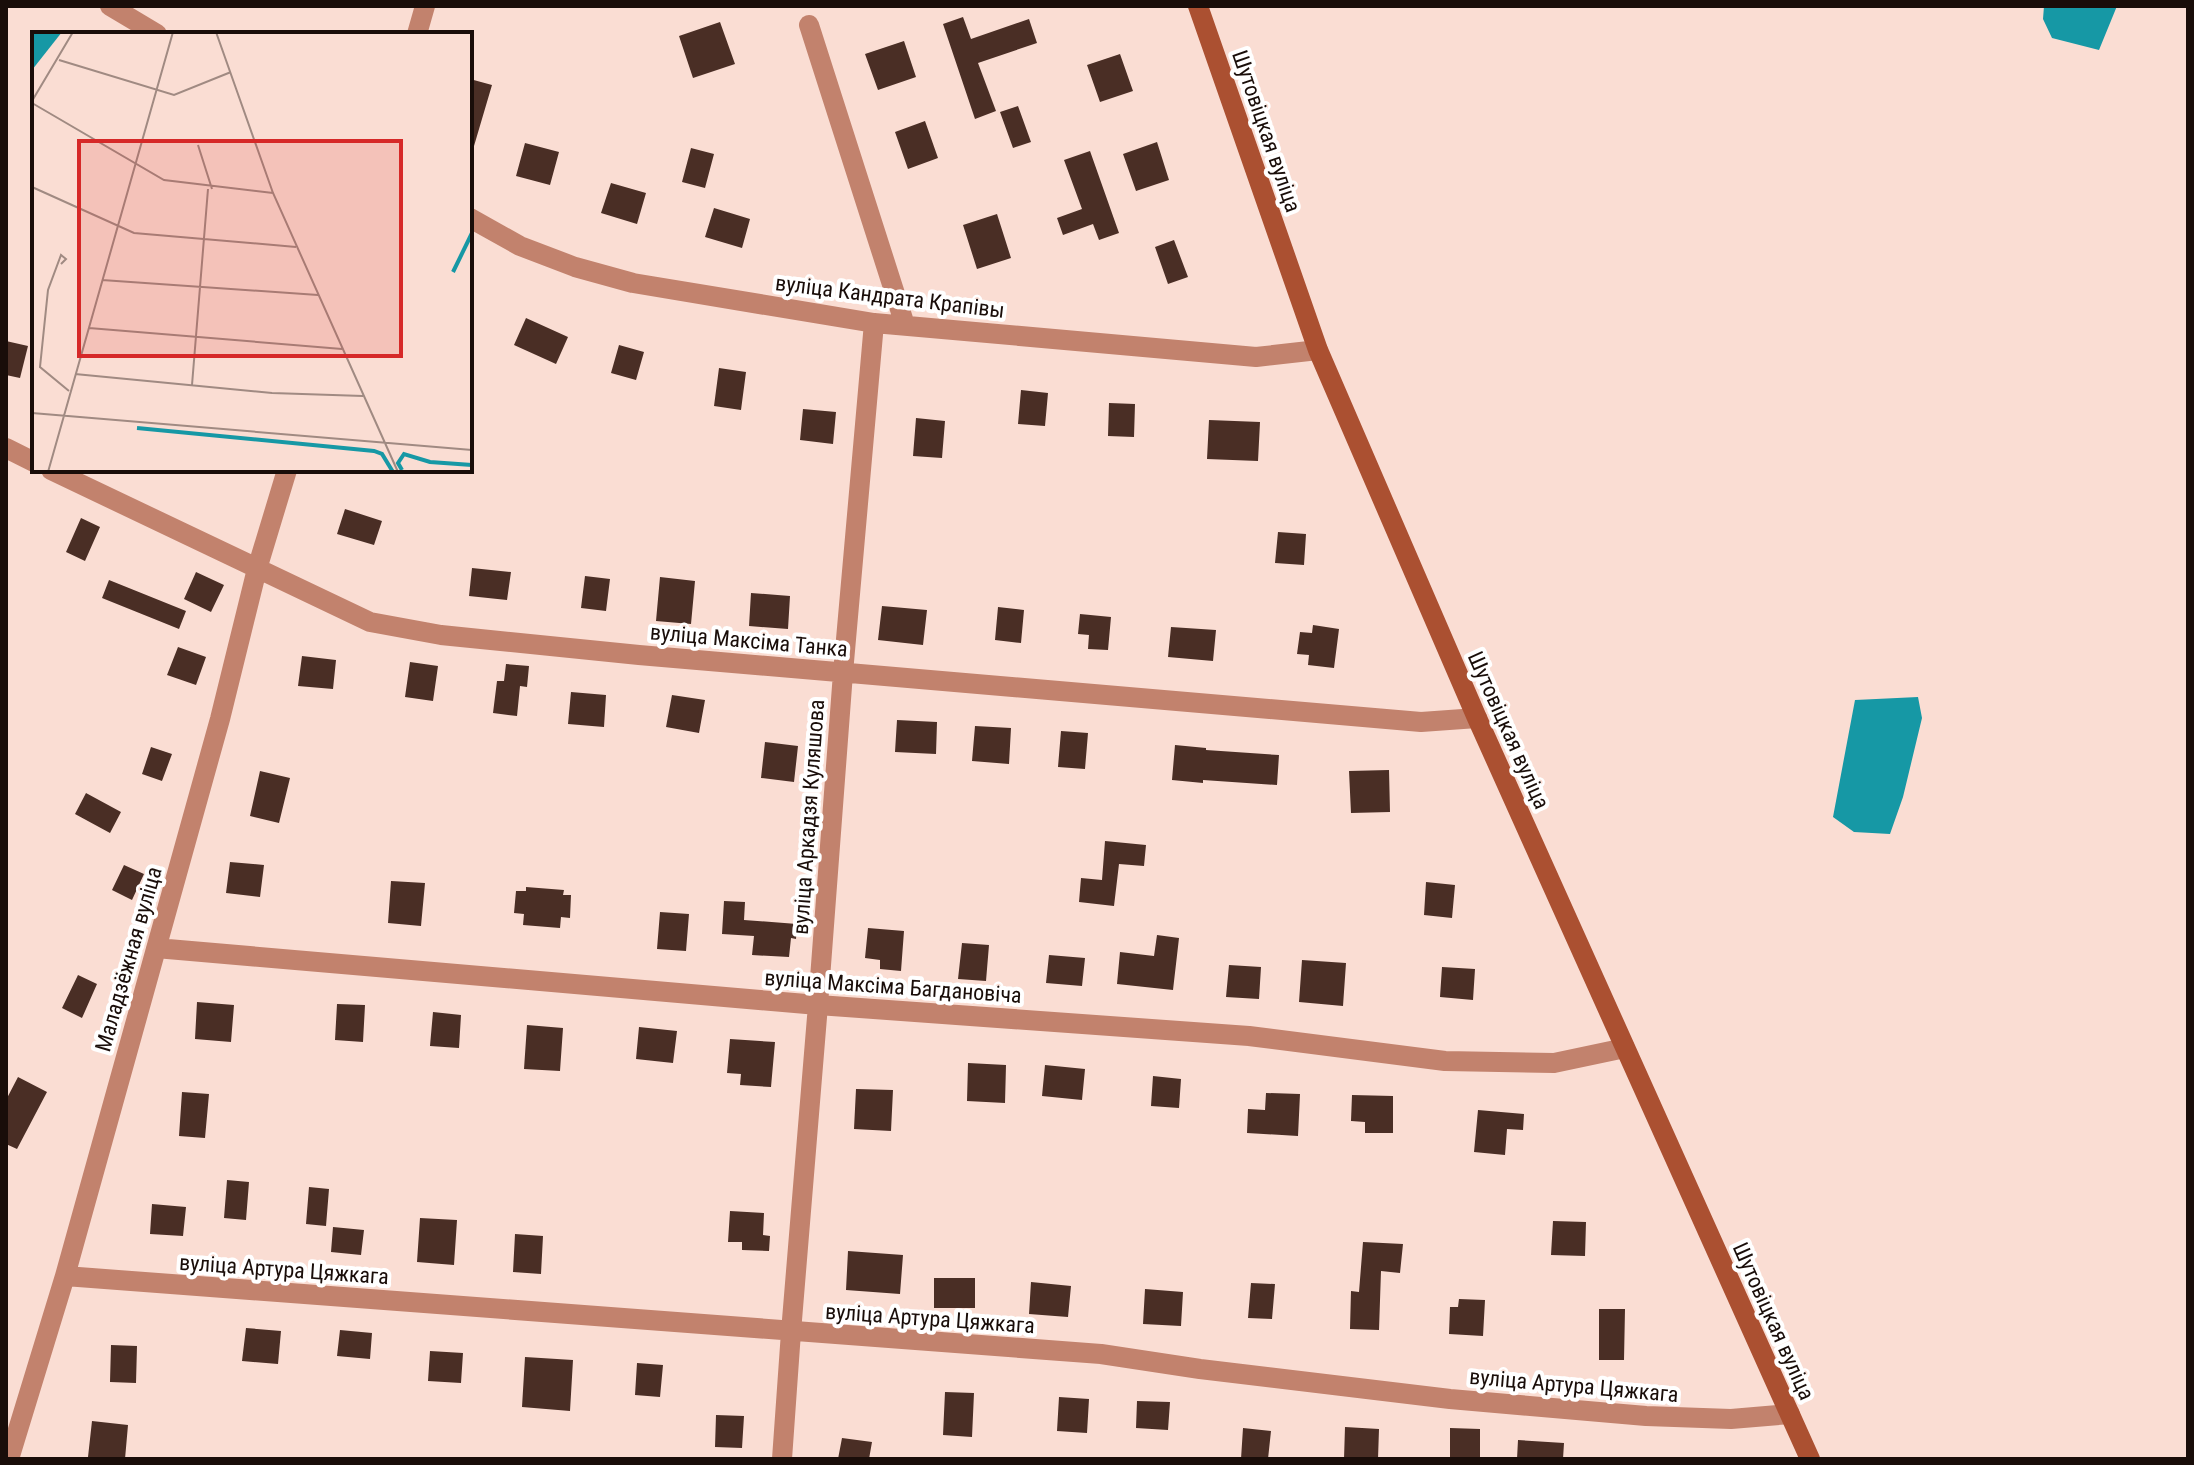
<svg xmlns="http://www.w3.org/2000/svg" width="2194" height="1465" font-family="'Roboto Condensed',sans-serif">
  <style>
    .water { fill: #1698a5 }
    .building { fill: #4a2e25 }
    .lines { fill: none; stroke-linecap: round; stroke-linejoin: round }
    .street { stroke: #c2826d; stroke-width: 20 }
    .secondary { stroke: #ab5031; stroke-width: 20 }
    .labels { text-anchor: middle; stroke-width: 8; stroke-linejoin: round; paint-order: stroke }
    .street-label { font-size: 22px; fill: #190d09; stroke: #fff }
    .inset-river { fill: none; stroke: #1698a5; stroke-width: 4 }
    .inset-road { fill: none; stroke: #a08a82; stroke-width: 2 }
    .view { fill: #d62828; fill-opacity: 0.15; stroke: #d62828; stroke-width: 4 }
    .inset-edge { fill: none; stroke: #190d09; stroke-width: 4 }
  </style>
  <rect width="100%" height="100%" fill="#faddd3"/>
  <path class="water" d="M2044 6H2117L2099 50 2052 38 2043 19Z
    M1918 697 1922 718 1903 797 1890 834 1854 832 1833 817 1855 700Z"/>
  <path class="building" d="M963 17 971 39 1029 19 1037 43 978 63 996 111 975 119 943 24Z
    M720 22 735 64 693 78 679 36Z
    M904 41 916 77 878 90 865 54Z
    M1120 54 1133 91 1100 102 1087 65Z
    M470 79 492 85 474 146H470Z
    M1018 106 1031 142 1013 148 1000 112Z
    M925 121 938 158 908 169 895 132Z
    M1157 142 1169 180 1136 191 1123 154Z
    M525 143 559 152 550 185 516 176Z
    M691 148 714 154 705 188 682 182Z
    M1090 151 1119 233 1099 240 1093 224 1063 235 1057 218 1082 209 1064 160Z
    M611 183 646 193 637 224 601 213Z
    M714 208 750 219 742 248 705 237Z
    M997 214 1011 258 977 269 963 225Z
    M1174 240 1188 277 1168 284 1155 247Z
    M526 318 568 337 556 364 514 345Z
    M6 341 28 346 20 378 6 375Z
    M619 345 644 352 636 380 611 373Z
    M719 368 746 372 741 410 714 406Z
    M1021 390 1048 393 1045 426 1018 424Z
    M1109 403 1135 404 1134 437 1108 436Z
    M803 409 836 412 833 444 800 440Z
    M916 418 945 421 942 458 913 456Z
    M1209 420 1260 422 1258 461 1207 459Z
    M345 509 382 521 374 545 337 534Z
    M81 518 100 527 85 561 66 552Z
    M1278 532 1306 534 1304 565 1275 563Z
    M472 568 511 572 507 600 469 596Z
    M196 572 224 585 211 612 184 599Z
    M585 576 610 579 606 611 581 608Z
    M660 577 695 581 691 624 656 621Z
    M109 580 186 611 179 629 102 598Z
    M751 593 790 596 788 629 749 626Z
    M882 606 927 610 923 645 878 640Z
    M998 607 1024 610 1021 643 995 640Z
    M1080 614 1111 617 1108 650 1088 649 1089 635 1078 634Z
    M1313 625 1339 629 1334 668 1308 665 1309 655 1297 654 1300 632 1312 633Z
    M1171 627 1216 630 1213 661 1168 657Z
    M178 647 206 657 196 685 167 675Z
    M302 656 336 660 333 689 298 686Z
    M410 662 438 666 433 701 405 697Z
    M506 664 529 666 527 687 520 686 517 716 493 713 497 681H504Z
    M571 692 606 695 604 727 568 724Z
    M672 695 705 700 699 733 666 727Z
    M897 720 937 722 936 754 895 752Z
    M975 726 1011 728 1009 764 972 761Z
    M1061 731 1088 733 1085 769 1058 767Z
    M765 742 798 746 794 782 761 778Z
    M1175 745 1206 748V750L1279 755 1277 785 1203 780V783L1172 780Z
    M151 747 172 754 162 781 142 774Z
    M1389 770 1390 812 1351 813 1349 771Z
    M260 771 290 778 279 823 250 816Z
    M86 793 121 812 110 833 75 814Z
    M1105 841 1146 845 1144 866 1119 864 1114 906 1079 902 1081 878 1102 880Z
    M230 862 264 865 260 897 226 893Z
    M124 865 144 874 132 900 112 890Z
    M391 881 425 883 421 926 388 923Z
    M1426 882 1455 885 1452 918 1424 915Z
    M526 887 564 890 563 895H571L570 918 561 917 560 928 523 925 524 914 514 913 516 891H526Z
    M724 901 745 902 744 920 797 924 796 939 791 938 789 957 752 955 754 936 722 934Z
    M660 912 689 914 686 951 657 949Z
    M868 928 904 931 901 971 880 969V960L865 958Z
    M1157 935 1179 938 1173 990 1117 984 1120 952 1154 956Z
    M962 943 989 945 986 981 958 979Z
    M1049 955 1085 958 1082 986 1046 983Z
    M1302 960 1346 963 1343 1006 1299 1002Z
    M1229 965 1261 967 1259 999 1226 997Z
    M1442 967 1475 969 1473 1000 1440 997Z
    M78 975 97 984 82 1018 62 1008Z
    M197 1002 234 1005 231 1042 195 1039Z
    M337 1004 365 1005 363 1042 335 1040Z
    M433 1012 461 1015 459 1048 430 1046Z
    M527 1025 563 1028 560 1071 524 1069Z
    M639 1027 677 1031 673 1063 636 1059Z
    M730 1039 775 1042 771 1087 740 1085 741 1074 727 1073Z
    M968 1063 1006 1065 1005 1103 967 1101Z
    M1045 1065 1085 1069 1082 1100 1042 1096Z
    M1153 1076 1181 1079 1179 1108 1151 1106Z
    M18 1077 47 1092 17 1149 6 1144V1100Z
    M856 1089 893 1090 891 1131 854 1129Z
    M182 1092 209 1094 205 1138 179 1136Z
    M1266 1093 1300 1094 1298 1136 1247 1133 1248 1109 1265 1110Z
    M1352 1095 1393 1096V1133H1365V1122L1351 1121Z
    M1478 1110 1524 1114 1523 1130 1507 1129 1505 1155 1474 1152Z
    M227 1180 249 1182 246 1220 224 1218Z
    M309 1187 329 1189 326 1226 306 1224Z
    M152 1204 186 1207 183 1236 150 1234Z
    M730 1211 764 1213 763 1235 770 1236 769 1251 742 1250V1242H728Z
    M420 1218 457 1220 454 1265 417 1262Z
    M1553 1221 1586 1222 1585 1256 1551 1255Z
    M333 1227 364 1230 361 1255 331 1252Z
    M515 1234 543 1236 541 1274 513 1272Z
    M1363 1242 1403 1244 1400 1273 1381 1271 1379 1330 1350 1329 1351 1291 1359 1292Z
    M848 1251 903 1255 900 1294 846 1290Z
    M934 1278H975V1308H934Z
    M1031 1282 1071 1286 1068 1317 1029 1314Z
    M1251 1283 1275 1284 1272 1319 1248 1318Z
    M1145 1289 1183 1292 1181 1326 1143 1324Z
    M1459 1299 1485 1300 1483 1336 1449 1334 1450 1307H1458Z
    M1599 1309H1625L1624 1360H1599Z
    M246 1328 281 1331 278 1364 242 1361Z
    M340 1330 372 1333 370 1359 337 1356Z
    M111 1345 137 1346 136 1383 110 1382Z
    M430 1351 463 1353 461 1383 428 1381Z
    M525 1357 573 1360 570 1411 522 1407Z
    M637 1363 663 1365 660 1397 635 1395Z
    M945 1392 974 1393 972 1437 943 1435Z
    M1059 1397 1089 1399 1087 1433 1057 1431Z
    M1137 1401 1170 1402 1168 1430 1136 1428Z
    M716 1415 744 1416 742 1448 715 1447Z
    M92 1421 128 1425 125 1459 88 1457Z
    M1345 1427 1379 1429 1378 1459H1344Z
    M1243 1428 1271 1431 1268 1459H1241Z
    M1450 1428 1480 1429V1459H1450Z
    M842 1438 872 1442 869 1459H838Z
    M1518 1440 1564 1443 1563 1459H1517Z"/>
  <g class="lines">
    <path class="street" d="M110 6 157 34
      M809 25 905 325
      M417 34 425 6
      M470 218 520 246 575 267 633 283 874 323 1256 357 1318 350
      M6 448 34 462
      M51 470 370 622 441 635 639 655 1421 722 1477 718
      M156 948 818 1005 1249 1036 1445 1061 1554 1063 1625 1048
      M65 1276 1101 1354 1200 1369 1450 1399 1646 1416 1731 1419 1790 1414
      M9 1459 65 1276 220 719 257 569 287 470
      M782 1459 791 1332 818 1005 843 673 874 323"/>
    <path class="secondary" d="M1198 6 1318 350 1477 718 1810 1459"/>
  </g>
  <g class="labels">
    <g class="street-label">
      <text transform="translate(1267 131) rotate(71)" y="8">Шутовіцкая вуліца</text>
      <text transform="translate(890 296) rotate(7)" y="8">вуліца Кандрата Крапівы</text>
      <text transform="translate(749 640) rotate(5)" y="8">вуліца Максіма Танка</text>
      <text transform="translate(1509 730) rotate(66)" y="8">Шутовіцкая вуліца</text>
      <text transform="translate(808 817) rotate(-86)" y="8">вуліца Аркадзя Куляшова</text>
      <text transform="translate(128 959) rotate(-74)" y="8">Маладзёжная вуліца</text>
      <text transform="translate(893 986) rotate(4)" y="8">вуліца Максіма Багдановіча</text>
      <text transform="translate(284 1269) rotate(4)" y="8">вуліца Артура Цяжкага</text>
      <text transform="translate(930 1318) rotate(4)" y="8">вуліца Артура Цяжкага</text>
      <text transform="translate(1774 1321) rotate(66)" y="8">Шутовіцкая вуліца</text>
      <text transform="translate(1574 1385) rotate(5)" y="8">вуліца Артура Цяжкага</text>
    </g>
  </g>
  <g transform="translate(32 32)">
    <rect width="440" height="440" fill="#faddd3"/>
    <path d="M0 0H30L0 38Z" fill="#1698a5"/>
    <path class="inset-river" d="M421 240 440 201M105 396 342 419 350 422 361 440M370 438 366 431 372 422 398 430 440 433"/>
    <path class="inset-road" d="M184 0 241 161 366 440M27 28 142 63 199 40M0 69 41 0M0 71 132 148 241 161M166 113 180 157M0 155 102 201 264 215M29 232 34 227 29 223 16 258 8 335 37 359M70 248 286 263M57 296 310 317M43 342 240 361 331 364M160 353 176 157M0 381 440 418M16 440 141 0"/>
    <path class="view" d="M47 109H369V324H47Z"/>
    <rect width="440" height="440" class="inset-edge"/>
  </g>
  <rect width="2194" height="1465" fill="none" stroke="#190d09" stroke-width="16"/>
</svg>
